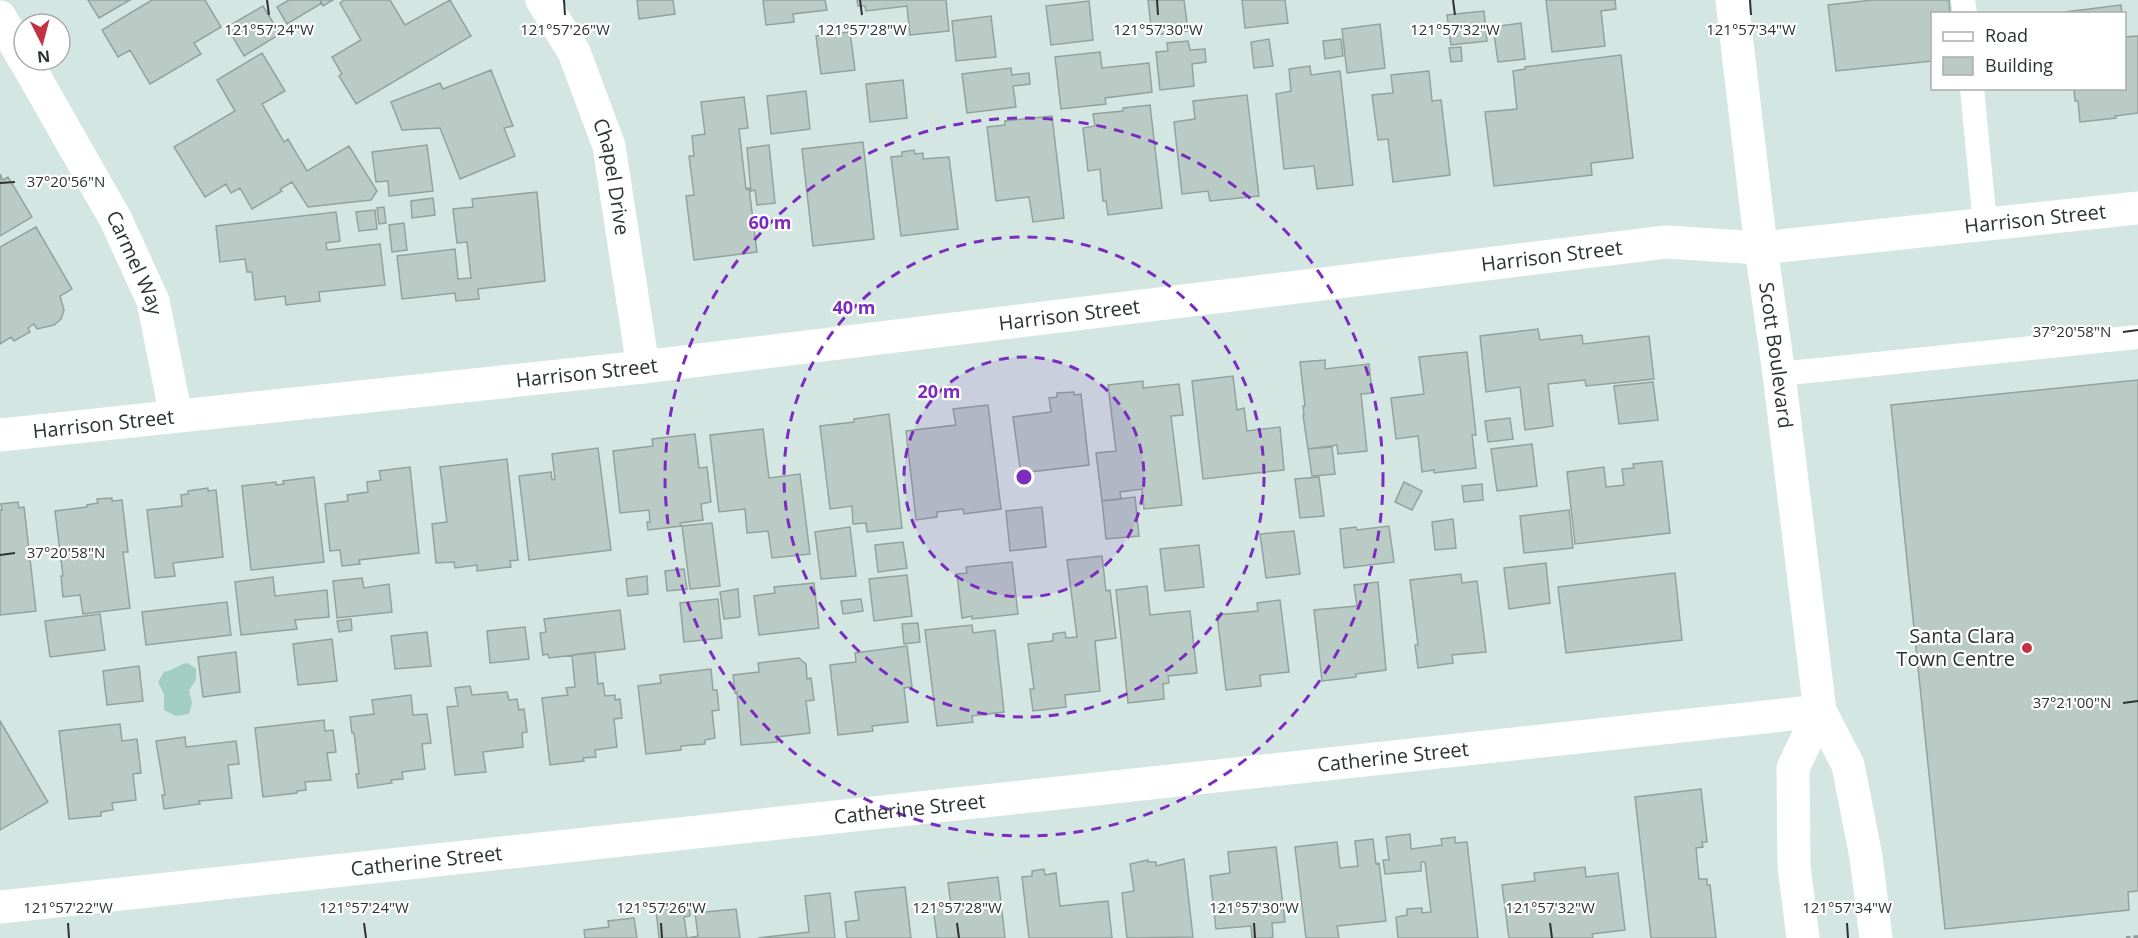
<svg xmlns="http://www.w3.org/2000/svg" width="2138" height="938" font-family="'Open Sans',sans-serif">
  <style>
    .water { fill: #a2cec2 }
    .building { fill: #bacbc6; stroke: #92a29d; stroke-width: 1.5 }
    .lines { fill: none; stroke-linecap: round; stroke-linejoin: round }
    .path { stroke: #909e9a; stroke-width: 4; stroke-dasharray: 4.5 3; stroke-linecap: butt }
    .lane { stroke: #fff; stroke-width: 24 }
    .street { stroke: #fff; stroke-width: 33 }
    .secondary { stroke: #fff; stroke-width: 33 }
    .ticks { fill: none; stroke: #2c3331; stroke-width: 2 }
    .ring { fill: none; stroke: #7b2cbf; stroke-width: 3; stroke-dasharray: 10 8 }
    .poi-dot { fill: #c23241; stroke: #fff; stroke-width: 2 }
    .labels { text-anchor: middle; stroke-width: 4.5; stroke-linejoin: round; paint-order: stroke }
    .street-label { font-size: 20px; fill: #2c3331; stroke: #fff }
    .poi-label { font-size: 20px; fill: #2c3331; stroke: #fff; text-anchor: end }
    .ticks-label { font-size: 15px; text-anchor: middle; fill: #2c3331; stroke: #fff; stroke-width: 4.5; stroke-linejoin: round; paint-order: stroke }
    .centre { fill: #7b2cbf; stroke: #fff; stroke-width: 3 }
    .ring-label { font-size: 18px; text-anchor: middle; font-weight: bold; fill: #7b2cbf; stroke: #fff; stroke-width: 4.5; stroke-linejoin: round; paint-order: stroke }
  </style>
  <rect width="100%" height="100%" fill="#d4e6e1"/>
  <path class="water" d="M188 663 196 669V680L189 690 192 703 189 714 176 716 164 710V694L158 682 164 672C174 670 179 664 188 663Z"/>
  <path class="building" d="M88 0H130L99 18Z
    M152 0H205L221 27 194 43 201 54 150 84 130 50 118 57 102 30Z
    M289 0H320L322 3 287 24 277 7Z
    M320 0H333L323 6Z
    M344 0H390L405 25 450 0 471 36 356 104 339 76 342 74 332 57 361 40 340 3Z
    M637 0H673L675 14 639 19Z
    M763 0H825L827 10 793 14 794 22 766 25Z
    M857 0H946L949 31 910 35 907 6 866 11 865 6H858Z
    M1148 0H1184L1188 31 1152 35Z
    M1242 0H1285L1288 23 1245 28Z
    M1546 0H1615L1616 9 1601 11 1605 46 1552 52Z
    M1873 0H1949L1950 14H1932V61L1836 71 1828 5Z
    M1089 1 1093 40 1051 45 1046 6Z
    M2121 5 2122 14H2065V12Z
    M263 6 280 34 244 56 227 27Z
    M1484 11 1487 41 1451 45 1447 15Z
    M991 16 996 57 956 61 952 21Z
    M1521 23 1525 59 1498 62 1493 27Z
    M1380 24 1385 68 1347 73 1342 29Z
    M850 32 855 70 821 74 816 36Z
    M2138 36V113L2115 116 2116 118 2080 122 2078 101H2075L2074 88H2124V37Z
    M1269 39 1273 66 1254 68 1251 42Z
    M1341 39 1343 56 1325 59 1323 41Z
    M1188 41 1190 50 1205 49 1206 62 1192 64 1194 86 1160 90 1156 52 1168 51 1167 43Z
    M1461 47 1462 61 1451 62 1449 48Z
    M1100 52 1102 68 1149 63 1152 92 1105 98 1106 104 1061 109 1055 57Z
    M262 53 285 91 262 104 284 142 288 139 307 171 349 146 377 191 371 200 308 207 292 182 280 189 282 191 252 209 240 188 231 193 226 184 205 197 174 147 235 111 217 80Z
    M1621 55 1633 158 1591 163 1592 175 1494 186 1485 112 1517 109 1513 71 1525 69V67Z
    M1310 66 1311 75 1340 71 1353 185 1317 189 1314 166 1284 169 1276 94 1291 91 1289 69Z
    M1011 68 1012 75 1029 73 1030 84 1013 86 1016 107 967 113 962 74Z
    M491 70 513 126 504 128 515 156 460 179 440 128 402 130 391 102 440 83 443 89Z
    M1429 71 1432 101 1441 100 1450 175 1393 182 1388 139 1378 140 1372 95 1393 93 1391 75Z
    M903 80 907 118 870 122 866 84Z
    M806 91 810 129 771 134 767 96Z
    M1247 95 1259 196 1210 201 1208 191 1182 194 1174 122 1195 119 1193 101Z
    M744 97 748 128 739 129 746 189 749 188 757 252 694 260 686 196 694 195 689 156H694L692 136 705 134 701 102Z
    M1150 105 1162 208 1108 215 1106 201H1103L1100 169 1088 171 1083 128 1095 126 1093 114 1123 111V108Z
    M1052 116 1064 218 1033 222 1029 197 996 201 987 127 1005 125V121Z
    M863 142 874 239 813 246 802 149Z
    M427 145 433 191 389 196 388 181 376 182 372 152Z
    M769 145 775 203 757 205 755 190 751 191 747 148Z
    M914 150 915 154 923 153V159L949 157 958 229 901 236 891 157 902 156V152Z
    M0 174 3 180 8 177 32 217 0 236Z
    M537 192 545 281 478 289 479 299 456 301 455 293 402 299 397 256 455 249 458 279 471 278 467 242 457 243 453 209 473 207 472 199Z
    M433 198 435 215 412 218 411 201Z
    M384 207 386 223 379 224 377 208Z
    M375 210 377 229 359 231 356 212Z
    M336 212 340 241 326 243 327 250 380 244 385 285 319 292 320 301 286 305 285 296 255 300 252 272H247L245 259 220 262 216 226Z
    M404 223 407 250 392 252 389 225Z
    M36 227 72 289 60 296 64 310 61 319 54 325 37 329 34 324 28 328 30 332 14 341 11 337 0 344V247Z
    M1538 329 1540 340 1582 335 1583 344 1649 336 1654 379 1586 386 1585 380 1548 384 1553 426 1525 430 1520 387 1486 392 1480 336Z
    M1467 352 1476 435H1472L1476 468 1434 473V470L1422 472 1418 436 1396 439 1391 398 1424 394 1419 357Z
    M1325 360V369L1369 364 1372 393 1361 394 1367 451 1338 454 1337 445 1308 449 1303 415H1304L1303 406H1305L1300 362Z
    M1233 376 1237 410 1244 408 1247 431 1280 427 1284 470 1203 479 1192 381Z
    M2138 380V891L2128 892 2129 910 1945 929 1891 405Z
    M1143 381V388L1179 384 1183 415 1171 416 1182 505 1144 509 1142 489 1120 492 1121 499 1102 501 1096 453 1116 451 1108 385Z
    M1653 382 1658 420 1619 424 1614 386Z
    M1074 392V395L1081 394 1089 465 1030 472V474L1021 475 1013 417 1051 412 1049 398 1057 397V393Z
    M988 405 1001 509 964 514 963 509 937 512V517L916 520 906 431 956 425 953 409Z
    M889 414 902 528 867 532 866 523 853 524 852 506 830 509 820 426 854 422V419Z
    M1510 418 1513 439 1488 442 1485 421Z
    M763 429 769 478 800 474 810 554 772 558 768 531 747 533 745 509 719 512 710 435Z
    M695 434 699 468 707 467 711 502 701 504 703 520 680 523 681 526 648 530 647 522H650L649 510 620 513 613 451 653 446 652 439Z
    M1532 444 1537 486 1497 491 1491 449Z
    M1332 447 1335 474 1312 476 1308 449Z
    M598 448 611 550 529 560 519 476 551 472 552 480 555 479 552 454Z
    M507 459 518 560 510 561 511 567 477 571V565L455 568 454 562 436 563 432 524 447 522 440 467Z
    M1662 461 1670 533 1575 544 1567 472 1604 467 1606 487 1624 485 1622 469 1634 468 1633 464Z
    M410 467 419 553 359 560 360 564 342 566 340 550 330 551 325 504 348 501 347 495 368 492 367 482 381 480 379 471Z
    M314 477 324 562 251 570 242 486 276 482V485L284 484 283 481Z
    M1319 477 1324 516 1300 518 1295 479Z
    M1404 482 1422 491 1412 510 1395 502Z
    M1482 484 1483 500 1464 502 1462 486Z
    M208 488V491L216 490 223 557 173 563 175 576 155 578 147 510 182 506 181 495 188 494V491Z
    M1135 497 1139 536 1106 539 1102 501Z
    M112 498V501L122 500 128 552H123L130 608 83 614 80 595 63 597 61 576H63L55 511 87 507V505L98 503 97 499Z
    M18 502 19 508 24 507 36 611 0 615V510H2L1 504Z
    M1042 507 1046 547 1010 551 1006 511Z
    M1569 510 1573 548 1524 553 1520 516Z
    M1453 519 1456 548 1435 550 1432 522Z
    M712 523 720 586 690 589 682 526Z
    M1389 526 1394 562 1344 568 1340 529 1356 527 1357 530Z
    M850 527 856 576 821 579 815 532Z
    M1294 531 1300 574 1266 578 1260 534Z
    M903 542 907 568 878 572 875 545Z
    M1199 545 1204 587 1165 591 1160 549Z
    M1102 556 1106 591 1110 590 1116 638 1095 641 1100 691 1065 695 1066 707 1033 711 1030 689H1034L1028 644 1053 641V634L1065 632 1066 638 1077 637 1067 560Z
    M1012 562 1018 614 972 619V616L962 618 957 574 967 573 966 567Z
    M1546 563 1550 603 1509 609 1504 568Z
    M684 569 687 589 667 591 665 571Z
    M1675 573 1682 640 1566 653 1558 587Z
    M1461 574 1462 583 1477 581 1486 652 1452 655 1453 663 1418 668 1415 645H1418L1410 580Z
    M907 575 912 616 874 621 869 579Z
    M647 576 648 594 628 596 626 579Z
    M273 577 275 596 327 590 329 617 295 620 297 629 241 635 235 582Z
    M362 578 364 588 389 584 392 612 337 618 333 581Z
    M1378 582 1386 670 1356 674V677L1322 681 1314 610 1357 606 1354 585Z
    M814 583 819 628 759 635 754 596 775 593 774 587Z
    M1147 586 1150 615 1190 611 1197 673 1168 676 1169 683 1163 684 1164 699 1128 703 1116 590Z
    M738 589 740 617 724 619 720 592Z
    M718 599 722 638 684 642 680 603Z
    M861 599 863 611 843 614 841 601Z
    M1280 600 1289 672 1260 675 1261 686 1226 690 1217 615 1258 611 1257 603Z
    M227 602 231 635 146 645 142 612Z
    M620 610 625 649 549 658 548 654 543 655 540 633 546 632 544 619Z
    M100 614 105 650 50 657 45 621Z
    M351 619 352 630 339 632 337 621Z
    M918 623 920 642 904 644 902 624Z
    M972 625 973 633 995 630 1004 712 972 716 973 722 937 726 925 630Z
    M525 627 529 659 490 663 487 631Z
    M427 632 431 666 395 669 391 636Z
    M332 639 337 681 298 685 293 644Z
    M907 646 912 687 904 688 908 722 872 726 873 731 838 735 830 665 856 662 855 653Z
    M236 652 240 692 203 697 198 657Z
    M595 652 598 684 603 683 605 696 615 695V700L620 699 622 718 614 719 617 747 595 750 596 757 583 758 584 761 550 765 542 698 568 695 566 688 575 687 572 655Z
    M799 658 806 664 807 679 811 678 814 700 806 701 810 733 777 737V742L741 745 737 692 735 693 733 675 759 672 758 663Z
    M139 666 143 701 107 705 103 671Z
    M711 669 713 690H717L719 710 712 711 715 738 705 740V744L681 746V750L646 754 638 686 661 683 660 675Z
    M470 686 472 695 507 692 509 700 517 699 519 710 524 709 527 732 522 733 523 747 483 752 486 772 455 775 447 707 458 706 455 688Z
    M411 695 413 715 427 714 431 743 422 744 425 769 402 772 403 779 391 780 392 783 358 788 356 774H359L354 733H352L350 717 374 714 372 700Z
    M324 720 325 731 333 730 336 752 327 753 331 780 305 782 306 790 297 791V793L263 797 255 728Z
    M0 721 48 802 0 830Z
    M120 724 122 741 137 739 141 773 133 774 136 800 112 803 113 810 101 812V816L69 819 59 731Z
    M185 737 186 747 236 741 239 764 228 765 232 798 199 801 200 804 164 809 162 795H165L156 741Z
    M1701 789 1707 842H1702L1703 847 1696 848 1699 879H1707V885H1710L1716 938H1651L1635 797Z
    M1410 834 1411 849 1442 845 1441 839 1455 837V843L1467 842 1478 938H1398L1396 917 1407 915V909L1422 908V913L1431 912 1425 862H1421V871L1385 874 1383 860H1389L1386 837Z
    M1373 839 1376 864 1379 863 1386 921 1337 926 1339 938H1306L1295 847 1337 842 1340 868 1358 866 1355 841Z
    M1276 847 1285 922 1272 923 1273 937 1269 938H1252L1251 926 1216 929 1210 876 1230 873 1228 852Z
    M1184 859 1193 937 1127 938 1122 893 1134 891 1130 864 1148 860V862H1156V866Z
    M1585 867 1586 877 1618 873 1625 930 1592 934 1593 938H1509L1502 885 1535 881 1534 873Z
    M1044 869 1045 875 1056 873 1060 906 1108 901 1112 938H1029L1022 877 1032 876V871Z
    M998 877 1005 938H937L933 906 951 905 948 883Z
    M905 887 911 938H847L845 922 859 920 855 892Z
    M830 893 835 938H758L809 932 805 896Z
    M689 906 690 916 684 917 687 938 698 936 695 913 736 909 740 938H659L656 910Z
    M634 918 637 938H585L584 930 609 927 608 921Z"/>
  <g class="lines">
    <path class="path" d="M2126 938 2138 937"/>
    <path class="lane" d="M1963 0 1965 14
      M1972 88 1985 224
      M1779 374 2138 337"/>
    <g class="street">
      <path id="s1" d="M542 0 574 52 609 146 643 367"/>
      <path d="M0 17 24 59"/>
      <path id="s2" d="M25 60 116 220 153 301 176 416"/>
      <path id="s3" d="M0 435 643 367 1666 242 1761 248 2138 208"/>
      <path id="s4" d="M0 907 1820 711"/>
    </g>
    <g class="secondary">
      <path id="s5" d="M1732 0 1761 248 1779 374 1820 711 1848 765 1866 857 1876 938"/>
      <path d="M1803 938 1794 866 1793 768 1820 711"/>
    </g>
  </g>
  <path class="ticks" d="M267 0 269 15M564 0 565 15M860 0 862 15M1157 0 1158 15M1453 0 1455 15M1750 0 1751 15M0 183 15 182M2123 332 2138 330M0 555 15 553M2123 703 2138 701M68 923 69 938M364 923 366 938M661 923 662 938M957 923 959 938M1254 923 1255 938M1550 923 1552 938M1847 923 1848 938"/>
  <circle cx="1024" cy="477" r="120" fill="#7b2cbf" fill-opacity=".12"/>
  <g class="ring">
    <circle cx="1024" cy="477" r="120"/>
    <circle cx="1024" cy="477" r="240"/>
    <circle cx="1024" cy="477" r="359"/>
  </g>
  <circle class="poi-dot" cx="2027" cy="648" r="6"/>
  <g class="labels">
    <g class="street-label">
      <text dy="7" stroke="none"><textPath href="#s1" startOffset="192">Chapel Drive</textPath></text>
      <text dy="7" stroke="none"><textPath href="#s3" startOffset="2048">Harrison Street</textPath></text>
      <text dy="7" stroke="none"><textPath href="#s3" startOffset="1562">Harrison Street</textPath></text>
      <text dy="7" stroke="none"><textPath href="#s2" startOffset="231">Carmel Way</textPath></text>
      <text dy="7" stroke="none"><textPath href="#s3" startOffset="1076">Harrison Street</textPath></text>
      <text dy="7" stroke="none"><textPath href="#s5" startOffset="358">Scott Boulevard</textPath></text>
      <text dy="7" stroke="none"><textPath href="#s3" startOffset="590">Harrison Street</textPath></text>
      <text dy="7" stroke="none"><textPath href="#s3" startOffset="104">Harrison Street</textPath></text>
      <text dy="7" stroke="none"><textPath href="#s4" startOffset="1401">Catherine Street</textPath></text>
      <text dy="7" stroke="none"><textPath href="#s4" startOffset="915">Catherine Street</textPath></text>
      <text dy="7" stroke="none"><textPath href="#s4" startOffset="429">Catherine Street</textPath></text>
    </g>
    <g class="poi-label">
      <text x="2015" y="643">Santa Clara<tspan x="2015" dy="23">Town Centre</tspan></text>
    </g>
  </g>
  <g class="ticks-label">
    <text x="269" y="35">121°57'24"W</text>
    <text x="565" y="35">121°57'26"W</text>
    <text x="862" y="35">121°57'28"W</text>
    <text x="1158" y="35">121°57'30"W</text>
    <text x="1455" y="35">121°57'32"W</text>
    <text x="1751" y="35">121°57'34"W</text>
    <text x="66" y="187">37°20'56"N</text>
    <text x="2072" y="337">37°20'58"N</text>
    <text x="66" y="558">37°20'58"N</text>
    <text x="2072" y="708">37°21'00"N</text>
    <text x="68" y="913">121°57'22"W</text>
    <text x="364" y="913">121°57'24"W</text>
    <text x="661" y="913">121°57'26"W</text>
    <text x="957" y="913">121°57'28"W</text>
    <text x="1254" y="913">121°57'30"W</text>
    <text x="1550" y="913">121°57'32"W</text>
    <text x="1847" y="913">121°57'34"W</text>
  </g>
  <circle cx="1024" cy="477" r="9" class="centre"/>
  <g class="ring-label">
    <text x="770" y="229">60 m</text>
    <text x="854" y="314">40 m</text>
    <text x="939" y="398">20 m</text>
  </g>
  <rect x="1931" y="12" width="195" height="78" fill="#ffffff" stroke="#abadad" stroke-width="1.5"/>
  <rect x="1943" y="32" width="30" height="9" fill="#ffffff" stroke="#abadad" stroke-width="1.5"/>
  <text x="1985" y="42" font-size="18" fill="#2c3331">Road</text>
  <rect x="1943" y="57" width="30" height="18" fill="#bacbc6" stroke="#abadad" stroke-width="1.5"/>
  <text x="1985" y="72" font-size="18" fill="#2c3331">Building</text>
  <g transform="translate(42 42) rotate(174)"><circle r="28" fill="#ffffff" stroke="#abadad" stroke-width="1.5"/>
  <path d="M0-4.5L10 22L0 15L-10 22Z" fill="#c23241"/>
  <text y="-9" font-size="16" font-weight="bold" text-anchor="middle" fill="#2c3331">N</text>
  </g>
</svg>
